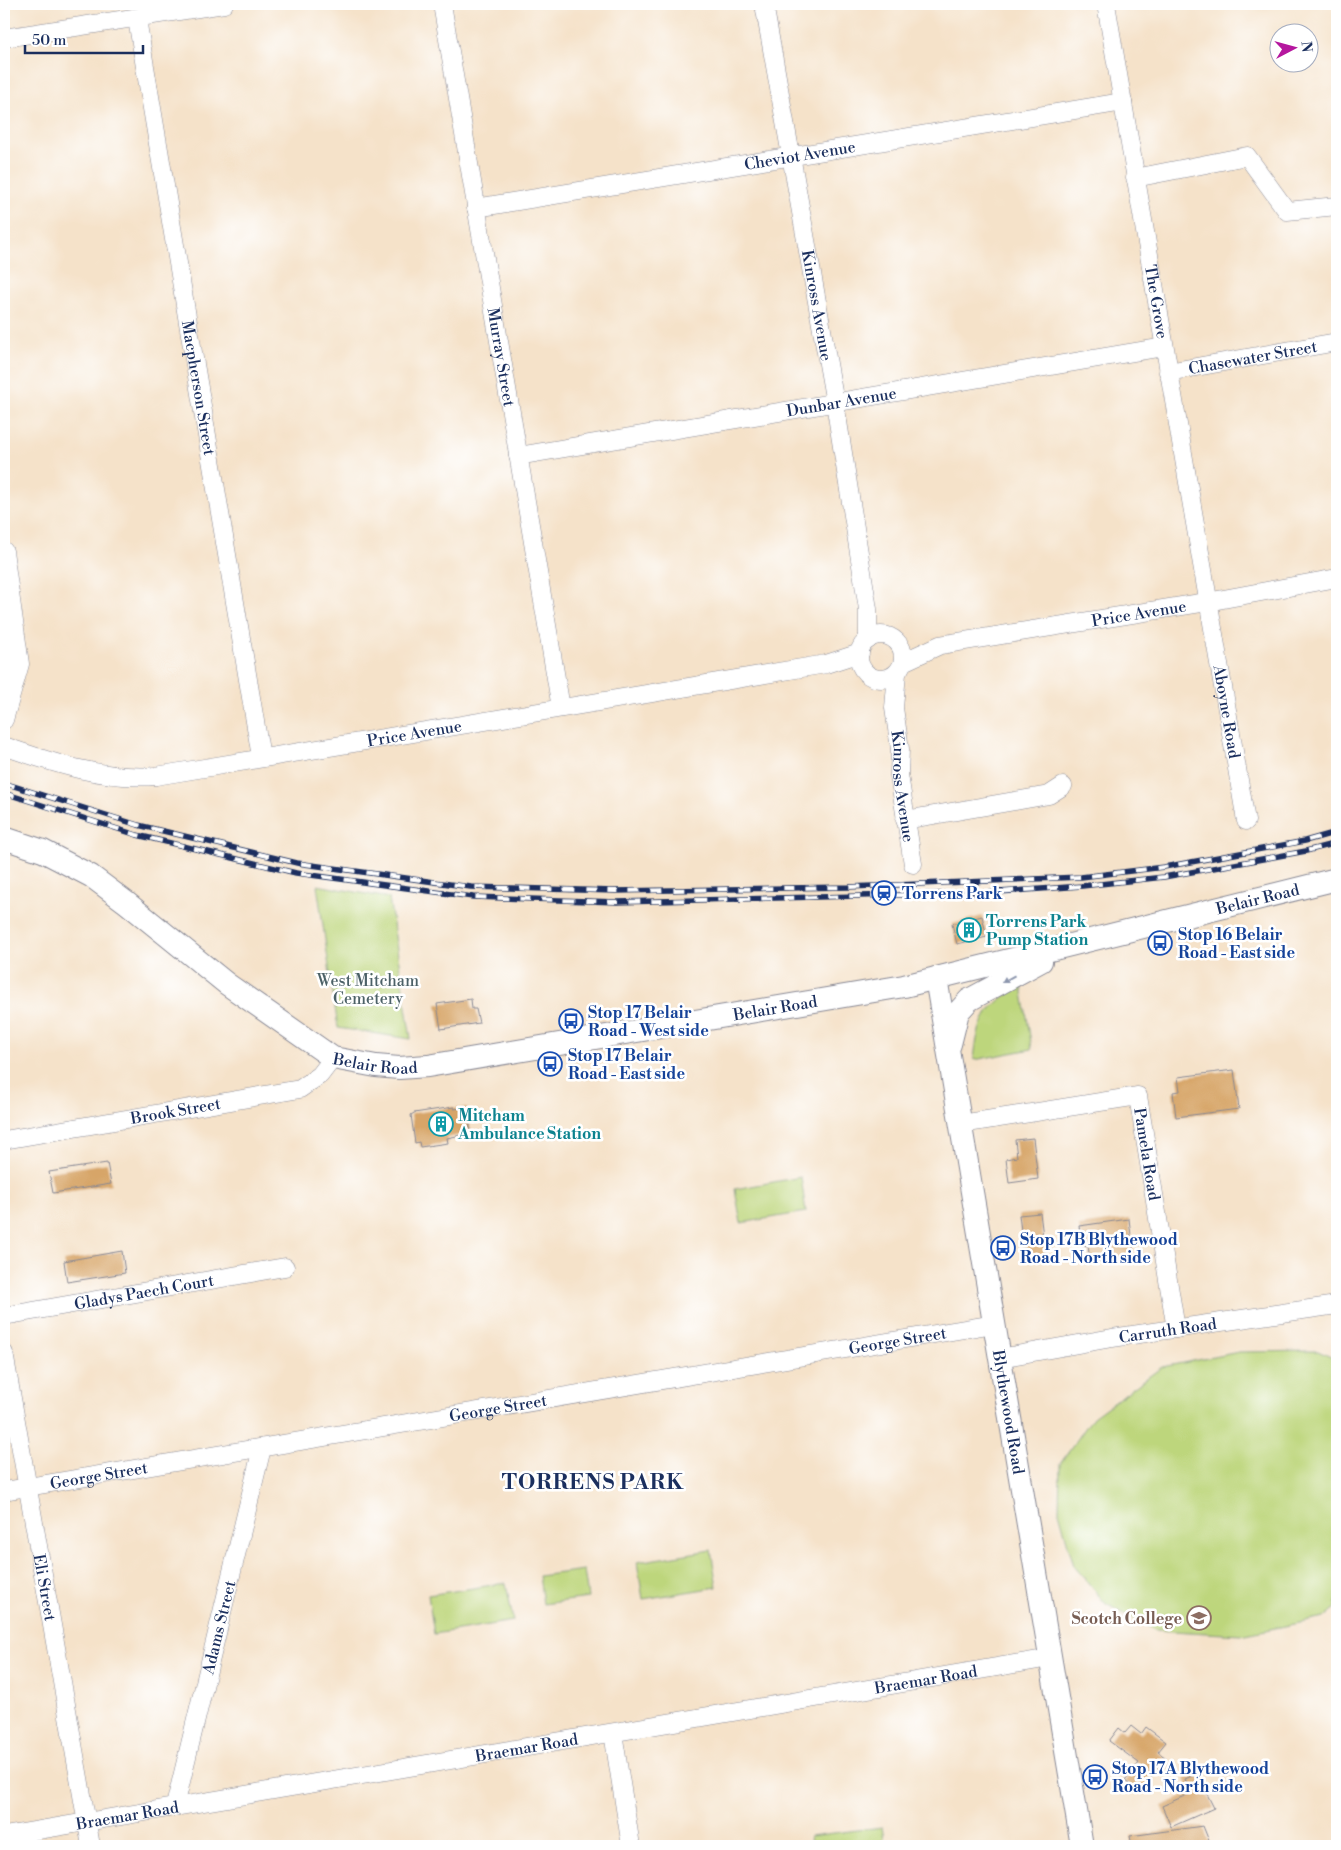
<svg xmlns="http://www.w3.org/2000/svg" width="1341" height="1850" font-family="'Libre Bodoni',serif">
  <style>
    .green { fill: #bdd67b; stroke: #6c826c }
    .building { fill: #d7a568 }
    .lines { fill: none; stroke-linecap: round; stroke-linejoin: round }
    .minor-casing { stroke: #888894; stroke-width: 19 }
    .major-casing { stroke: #888894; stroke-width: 24 }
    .minor { stroke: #fff; stroke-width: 18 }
    .major { stroke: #fff; stroke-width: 22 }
    .rail-casing { stroke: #1b2f5e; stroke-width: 5.5 }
    .rail { stroke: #fff; stroke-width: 4; stroke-dasharray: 11; stroke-linecap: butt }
    .oneway { fill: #8d97ae }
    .labels { text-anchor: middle; stroke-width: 5; stroke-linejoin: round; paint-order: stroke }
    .street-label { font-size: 16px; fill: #1b2f5e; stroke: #fff }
    .transit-label { font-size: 16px; font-weight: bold; fill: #164399; stroke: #fff; text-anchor: start }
    .culture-label { font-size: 16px; font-weight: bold; fill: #0d838f; stroke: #fff; text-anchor: start }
    .park-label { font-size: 16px; fill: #4c6167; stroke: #fff }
    .education-label { font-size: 16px; font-weight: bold; fill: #785e54; stroke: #fff; text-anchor: end }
    .district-label { font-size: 21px; font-weight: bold; letter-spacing: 1px; fill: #1b2f5e; stroke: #fff }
  </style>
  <rect width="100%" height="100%" fill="#fff"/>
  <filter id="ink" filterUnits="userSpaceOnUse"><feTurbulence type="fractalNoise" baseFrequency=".02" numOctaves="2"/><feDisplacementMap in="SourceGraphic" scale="10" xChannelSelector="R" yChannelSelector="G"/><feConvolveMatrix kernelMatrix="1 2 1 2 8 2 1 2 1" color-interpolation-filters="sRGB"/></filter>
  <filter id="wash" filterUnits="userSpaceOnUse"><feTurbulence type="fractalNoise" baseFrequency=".0096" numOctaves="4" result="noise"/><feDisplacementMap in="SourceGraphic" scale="20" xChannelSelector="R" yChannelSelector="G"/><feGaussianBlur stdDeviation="1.12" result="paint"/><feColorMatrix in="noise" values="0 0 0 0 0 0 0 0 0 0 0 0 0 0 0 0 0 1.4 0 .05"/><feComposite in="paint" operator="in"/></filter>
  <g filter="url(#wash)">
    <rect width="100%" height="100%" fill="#f5e2c9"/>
    <path class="green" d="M317 885 389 898 411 1039 338 1028Z
      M1022 986 1032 1049 974 1060C978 1019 986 1005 1022 986Z
      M801 1177 806 1212 741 1223 735 1189Z
      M1318 1351 1337 1360V1607L1324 1618 1241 1635 1155 1630 1106 1604 1074 1566 1059 1512 1060 1464 1093 1417 1162 1367 1239 1352Z
      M711 1550 717 1587 643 1599 637 1562Z
      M584 1570 588 1598 543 1604 539 1576Z
      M506 1583 513 1621 434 1634 428 1595Z
      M882 1827 885 1846H811L810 1836Z"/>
    <g id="blocks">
      <path class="building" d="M982 916 987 937 957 944 952 924Z
        M471 999 472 1009H476L479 1023 441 1029 437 1004Z
        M1234 1070 1239 1109 1176 1117 1173 1092 1180 1091 1178 1077Z
        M454 1107V1109L467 1107 471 1133 447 1138 448 1143 420 1147 419 1142 415 1143 411 1115 414 1113Z
        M1033 1138 1038 1179 1009 1183 1006 1159 1017 1157 1015 1140Z
        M107 1163 111 1184 53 1193 49 1172Z
        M1040 1213 1046 1259 1025 1262 1019 1215Z
        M1129 1219 1134 1260 1090 1262 1088 1245 1082 1246 1079 1226Z
        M122 1251 125 1273 67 1282 64 1261Z
        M1131 1726 1141 1734 1146 1727 1166 1742 1158 1752 1166 1758 1140 1792 1125 1781 1139 1763 1109 1741 1119 1728 1125 1733Z
        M1197 1774 1214 1808 1171 1827 1162 1806 1191 1793 1185 1779Z
        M1203 1826 1211 1846H1132L1130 1836Z"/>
    </g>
  </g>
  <g filter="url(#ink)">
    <use href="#blocks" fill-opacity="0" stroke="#888894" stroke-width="1"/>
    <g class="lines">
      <g class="minor-casing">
        <g id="minor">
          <path id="s1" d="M442 4 561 708"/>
          <path id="s2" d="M764 4 835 403 868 609V640"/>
          <path id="s3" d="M1106 4 1246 821"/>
          <path id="s4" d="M137 19 261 757"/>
          <path d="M4 38 224 4"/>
          <path d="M1135 178 1247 156 1287 211 1337 206"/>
          <path id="s5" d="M476 208 1123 102"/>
          <path id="s6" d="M1168 372 1337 342"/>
          <path id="s7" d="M518 456 1164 347"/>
          <path d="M4 551 20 664 4 720"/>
          <circle cx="881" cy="657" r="22"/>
          <path id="s8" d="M903 662 940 645 1207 602 1337 578"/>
          <path id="s9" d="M897 673 894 708 900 749 899 775 913 864"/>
          <path id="s10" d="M4 746C52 763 104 780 156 776L826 664 860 653"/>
          <path d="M905 820 1049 795 1063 786"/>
          <path id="s11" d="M961 1124 1138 1096 1176 1329"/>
          <path id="s12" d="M4 1140 300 1089 320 1075 333 1058"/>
          <path id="s13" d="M4 1316 285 1267"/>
          <path id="s14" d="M4 1353 91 1846"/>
          <path id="s15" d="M1000 1358 1112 1338 1337 1305"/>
          <path id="s16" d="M4 1491 994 1324"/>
          <path d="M613 1733 631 1846"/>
          <path id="s17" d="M175 1806 262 1448"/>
          <path id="s18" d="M4 1836 1050 1658"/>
        </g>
      </g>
      <g class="major-casing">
        <g id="major">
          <path id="s19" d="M4 838 43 851 91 876 127 903 227 984 333 1058 376 1066 399 1068 428 1066 904 986 1337 879"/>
          <path id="s20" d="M936 978 1082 1846"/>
          <path d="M950 1044 958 1012 969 1000 1041 961"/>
        </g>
      </g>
      <use href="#minor" class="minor"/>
      <use href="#major" class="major"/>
      <g class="rail-casing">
        <path id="rail" d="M4 783 138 825 297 863 471 887 615 891 849 887 1081 877 1164 867 1305 841 1337 832
          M4 793 137 835 296 873 473 897 617 902 984 893 1082 886 1164 877 1306 851 1337 843"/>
      </g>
      <use href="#rail" class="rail"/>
    </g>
    <defs><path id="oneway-solid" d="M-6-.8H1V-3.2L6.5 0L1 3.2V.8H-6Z" transform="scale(1.25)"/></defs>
    <use class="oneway" href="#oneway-solid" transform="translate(1008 979) rotate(151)"/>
  </g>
  <defs>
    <g id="station-ring" transform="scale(1.25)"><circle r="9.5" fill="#fff" stroke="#1a4fb4" stroke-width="1.5"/><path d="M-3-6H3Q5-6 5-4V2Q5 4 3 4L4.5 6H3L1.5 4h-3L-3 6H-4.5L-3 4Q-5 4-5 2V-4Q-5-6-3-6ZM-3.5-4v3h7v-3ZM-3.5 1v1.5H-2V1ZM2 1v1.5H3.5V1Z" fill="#1a4fb4"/></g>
    <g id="building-ring" transform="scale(1.25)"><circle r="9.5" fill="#fff" stroke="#0f9aa8" stroke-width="1.5"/><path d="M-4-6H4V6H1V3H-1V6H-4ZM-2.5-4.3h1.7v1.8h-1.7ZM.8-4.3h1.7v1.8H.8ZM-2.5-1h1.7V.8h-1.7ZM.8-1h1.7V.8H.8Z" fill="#0f9aa8"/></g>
    <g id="bus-ring" transform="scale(1.25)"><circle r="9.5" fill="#fff" stroke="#1a4fb4" stroke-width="1.5"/><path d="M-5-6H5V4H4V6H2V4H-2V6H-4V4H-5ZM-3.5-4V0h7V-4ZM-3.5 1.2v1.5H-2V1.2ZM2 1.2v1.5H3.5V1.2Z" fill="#1a4fb4"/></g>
    <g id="university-ring" transform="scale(1.25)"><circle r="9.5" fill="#fff" stroke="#8d6e63" stroke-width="1.5"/><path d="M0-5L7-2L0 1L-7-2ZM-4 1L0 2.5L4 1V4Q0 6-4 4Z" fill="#8d6e63"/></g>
  </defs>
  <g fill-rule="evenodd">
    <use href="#station-ring" x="884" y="893"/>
    <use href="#building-ring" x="969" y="930"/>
    <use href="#bus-ring" x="1160" y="943"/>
    <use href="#bus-ring" x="571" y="1021"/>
    <use href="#bus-ring" x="550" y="1064"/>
    <use href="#building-ring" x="441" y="1124"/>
    <use href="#bus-ring" x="1003" y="1248"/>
    <use href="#university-ring" x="1199" y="1618"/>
    <use href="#bus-ring" x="1095" y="1777"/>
  </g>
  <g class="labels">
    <g class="street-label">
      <text dy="6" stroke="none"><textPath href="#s5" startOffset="328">Cheviot Avenue</textPath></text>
      <text dy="6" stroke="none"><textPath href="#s3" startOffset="302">The Grove</textPath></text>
      <text dy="6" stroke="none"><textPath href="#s2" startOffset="306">Kinross Avenue</textPath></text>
      <text dy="6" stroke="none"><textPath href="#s1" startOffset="358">Murray Street</textPath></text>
      <text dy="6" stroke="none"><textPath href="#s6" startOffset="86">Chasewater Street</textPath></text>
      <text dy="6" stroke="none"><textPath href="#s4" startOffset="374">Macpherson Street</textPath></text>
      <text dy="6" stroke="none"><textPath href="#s7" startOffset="328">Dunbar Avenue</textPath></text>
      <text dy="6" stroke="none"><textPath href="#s8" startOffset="242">Price Avenue</textPath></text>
      <text dy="6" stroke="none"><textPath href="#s3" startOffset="718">Aboyne Road</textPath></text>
      <text dy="6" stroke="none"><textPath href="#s10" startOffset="418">Price Avenue</textPath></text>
      <text dy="6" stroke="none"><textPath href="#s9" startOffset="114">Kinross Avenue</textPath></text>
      <text dy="6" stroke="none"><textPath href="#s19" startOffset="1341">Belair Road</textPath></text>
      <text dy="6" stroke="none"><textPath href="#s19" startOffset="846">Belair Road</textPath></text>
      <text dy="6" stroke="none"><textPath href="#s19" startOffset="441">Belair Road</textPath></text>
      <text dy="6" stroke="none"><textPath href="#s12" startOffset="174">Brook Street</textPath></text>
      <text dy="6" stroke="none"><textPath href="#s11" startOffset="238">Pamela Road</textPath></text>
      <text dy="6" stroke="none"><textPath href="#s13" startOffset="142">Gladys Paech Court</textPath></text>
      <text dy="6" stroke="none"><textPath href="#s15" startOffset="170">Carruth Road</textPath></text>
      <text dy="6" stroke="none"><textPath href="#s16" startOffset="906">George Street</textPath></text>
      <text dy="6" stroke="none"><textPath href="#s16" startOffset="501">George Street</textPath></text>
      <text dy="6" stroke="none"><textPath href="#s20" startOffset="440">Blythewood Road</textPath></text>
      <text dy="6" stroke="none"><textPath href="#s16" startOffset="96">George Street</textPath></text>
      <text dy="6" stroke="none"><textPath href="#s14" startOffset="238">Eli Street</textPath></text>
      <text dy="6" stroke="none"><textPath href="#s17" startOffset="184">Adams Street</textPath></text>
      <text dy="6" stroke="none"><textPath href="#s18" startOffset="935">Braemar Road</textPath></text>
      <text dy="6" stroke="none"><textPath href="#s18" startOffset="530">Braemar Road</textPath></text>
      <text dy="6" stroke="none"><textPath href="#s18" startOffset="125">Braemar Road</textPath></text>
    </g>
    <g class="transit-label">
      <text x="902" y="899">Torrens Park</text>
      <text x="1178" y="940">Stop 16 Belair<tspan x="1178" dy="18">Road - East side</tspan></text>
      <text x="588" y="1018">Stop 17 Belair<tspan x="588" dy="18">Road - West side</tspan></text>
      <text x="568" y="1061">Stop 17 Belair<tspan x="568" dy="18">Road - East side</tspan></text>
      <text x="1020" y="1245">Stop 17B Blythewood<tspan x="1020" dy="18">Road - North side</tspan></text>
      <text x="1112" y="1774">Stop 17A Blythewood<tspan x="1112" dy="18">Road - North side</tspan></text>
    </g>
    <g class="culture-label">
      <text x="986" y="927">Torrens Park<tspan x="986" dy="18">Pump Station</tspan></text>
      <text x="458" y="1121">Mitcham<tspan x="458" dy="18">Ambulance Station</tspan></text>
    </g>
    <g class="park-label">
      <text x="368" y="986">West Mitcham<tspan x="368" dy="18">Cemetery</tspan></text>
    </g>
    <g class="education-label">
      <text x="1182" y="1624">Scotch College</text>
    </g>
    <g class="district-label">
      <text x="593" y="1489">TORRENS PARK</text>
    </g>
  </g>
  <rect width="1341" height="1850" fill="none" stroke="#fff" stroke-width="20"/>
  <g transform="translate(1294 48) rotate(84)"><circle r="24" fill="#ffffff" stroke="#a4acbf"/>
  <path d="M0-4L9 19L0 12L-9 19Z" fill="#b5179e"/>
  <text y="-8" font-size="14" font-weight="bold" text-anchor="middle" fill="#1b2f5e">N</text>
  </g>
  <path d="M25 45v8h118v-8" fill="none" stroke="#1b2f5e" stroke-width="2.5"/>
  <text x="32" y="45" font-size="15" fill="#1b2f5e" stroke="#ffffff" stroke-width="4" paint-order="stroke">50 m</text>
</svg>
